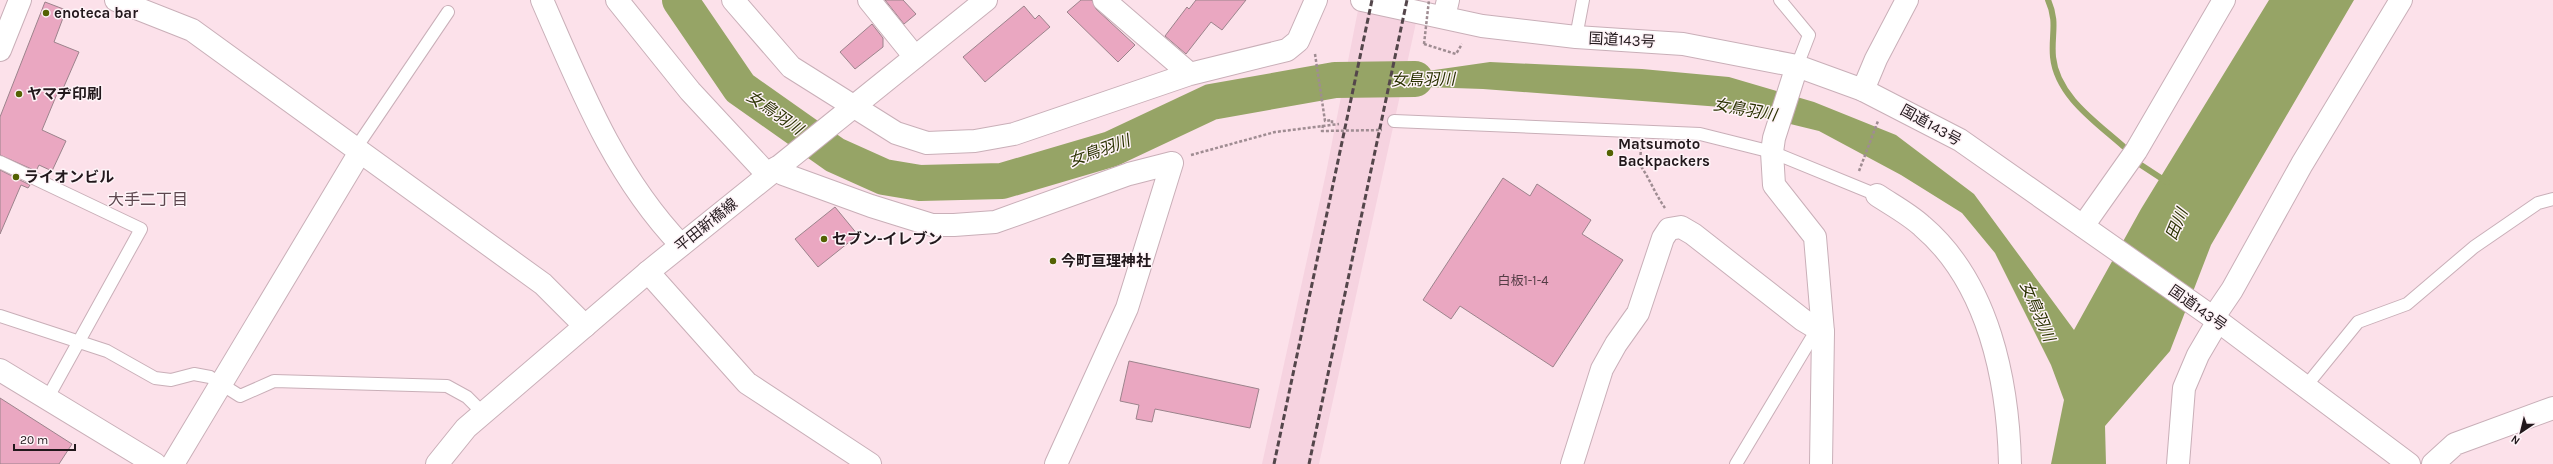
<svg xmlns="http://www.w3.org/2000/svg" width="2553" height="464" font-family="Karla,'Noto Sans JP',sans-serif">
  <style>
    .built { fill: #f6d3e0 }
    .water { fill: #96a466 }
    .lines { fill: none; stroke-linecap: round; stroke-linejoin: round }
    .stream { stroke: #96a466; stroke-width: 6 }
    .river { stroke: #96a466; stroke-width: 36 }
    .building { fill: #eaa7c1; stroke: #9c838c }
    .service-casing { stroke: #c9afb8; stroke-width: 14 }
    .minor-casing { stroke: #c9afb8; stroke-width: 24 }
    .tertiary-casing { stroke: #c9afb8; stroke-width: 24 }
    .secondary-casing { stroke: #c9afb8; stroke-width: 24 }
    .trunk-casing { stroke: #c9afb8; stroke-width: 24 }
    .path { stroke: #9f8c92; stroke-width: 2.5; stroke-dasharray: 3 2; stroke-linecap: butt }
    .service { stroke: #fff; stroke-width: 12 }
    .minor { stroke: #fff; stroke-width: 22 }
    .tertiary { stroke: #fff; stroke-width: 22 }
    .secondary { stroke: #fff; stroke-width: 22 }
    .trunk { stroke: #fff; stroke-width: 22 }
    .rail { stroke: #54464b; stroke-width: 3; stroke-dasharray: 6 3; stroke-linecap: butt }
    .path-bridge { stroke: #9f8c92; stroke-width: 2.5; stroke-dasharray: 3 2; stroke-linecap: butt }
    .poi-dot { fill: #536102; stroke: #fef3f7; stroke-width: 1.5 }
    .labels { text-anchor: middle; stroke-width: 3; stroke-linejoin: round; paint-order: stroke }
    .number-label { font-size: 13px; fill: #543c45 }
    .poi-label { font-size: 15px; font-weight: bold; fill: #22181c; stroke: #fef3f7; text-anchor: start }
    .street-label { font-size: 15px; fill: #22181c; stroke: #fef3f7 }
    .water-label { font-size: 16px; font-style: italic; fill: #293100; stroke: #fef3f7 }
    .neighbourhood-label { font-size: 16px; fill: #5d474f; stroke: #fef3f7 }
  </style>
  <rect width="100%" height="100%" fill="#fce1ea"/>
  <path class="built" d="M1360 0H1421L1319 464H1262L1326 173Z"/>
  <path class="water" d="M2269 0H2354L2211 245 2170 351 2105 426 2106 464H2051L2064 400 2051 365 1995 253 1962 213 1901 175 1819 131 1721 107 1483 89 1337 84 1490 62 1642 69 1729 77 1814 102 1896 135 1974 194 2074 330 2141 209Z"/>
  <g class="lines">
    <path class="stream" d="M2048 0C2058 22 2051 35 2053 57 2057 96 2096 122 2123 146
      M2141 165 2167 182"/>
    <path class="river" d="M680 0 740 88 835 155 884 177 920 183 1002 181 1111 149 1211 102 1335 80 1415 79"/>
  </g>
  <path class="building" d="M885 0H903L916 14 904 24Z
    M1081 0H1092L1096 9 1135 45 1118 62 1067 12Z
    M1196 0H1246L1222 30 1211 22 1186 54 1165 36 1187 7 1189 9Z
    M45 2 66 10 54 42 79 52 62 91 59 89 42 130 66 141 52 171 39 165 36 171 0 155V117Z
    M1024 6 1035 19 1039 15 1050 27 985 82 963 57Z
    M872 24 883 38V47L855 69 840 52Z
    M0 170 30 185 28 188 21 185 0 234Z
    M1503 178 1530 196 1537 184 1591 220 1582 234 1623 260 1553 367 1460 306 1451 319 1423 300Z
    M835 207 858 235 818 267 795 239Z
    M1129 361 1259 389 1250 428 1155 409 1152 422 1136 419 1139 405 1120 401Z
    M0 398 72 444 59 464H0Z"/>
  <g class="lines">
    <g class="service-casing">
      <path id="service" d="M1780 0 1809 35 1797 66
        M1576 37 1583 0
        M1394 121 1700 134 1772 152 1877 195
        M356 148 448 12
        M0 162 141 229 47 399
        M0 316 107 351 155 378 171 380 194 374 210 377 240 396 274 381 447 386 467 397 483 413
        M2306 386 2358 322 2407 304 2474 247 2538 203 2553 199
        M1736 464 1811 339 1823 332"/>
    </g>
    <g class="minor-casing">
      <path id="minor" d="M116 0 192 30 543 284 585 326
        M542 0C580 87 614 175 681 245
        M617 0 690 91 768 175
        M733 0 791 67 896 133 927 143 975 141 1014 134 1190 74 1287 50 1298 41 1316 0
        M869 0 915 57
        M1104 0 1190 74
        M1444 17 1448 0
        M776 168 783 174 871 206 932 225H954L995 222 1129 174 1172 163
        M1877 195C1892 205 1909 214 1922 226 1989 283 2008 381 2010 464
        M2083 226 2136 151 2224 0
        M648 272 747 383 870 464
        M2213 318 2232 290 2302 164 2401 0
        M0 370 155 464
        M173 464 360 152
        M1056 464 1127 308 1172 163
        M1572 464 1602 369 1616 344 1638 313 1663 238 1669 229 1681 227 1693 234 1803 320 1823 332
        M2178 464 2184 388 2198 355 2218 321
        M2433 464 2455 444 2553 408"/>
    </g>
    <g class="tertiary-casing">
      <path id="tertiary" d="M0 50 20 0
        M1797 66 1774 138 1772 152 1774 185 1815 237 1823 332 1821 464
        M1863 90 1876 59 1907 0"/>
    </g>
    <g class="secondary-casing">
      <path id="secondary" d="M437 464 466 428 648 272 986 0"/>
    </g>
    <g class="trunk-casing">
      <path id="trunk" d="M1362 0 1482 26 1576 37 1683 44 1797 66 1863 90 1960 140 2218 321 2409 464"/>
    </g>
    <path class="path" d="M1424 44 1456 54 1462 44
      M1315 54 1325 121 1332 120V124
      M1323 125 1322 131 1382 130
      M1641 147 1640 165C1650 179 1655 194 1665 208
      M1191 155 1275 132 1339 124
      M1859 171 1878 121"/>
    <use href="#service" class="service"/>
    <use href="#minor" class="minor"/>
    <use href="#tertiary" class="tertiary"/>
    <use href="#secondary" class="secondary"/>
    <use href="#trunk" class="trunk"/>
    <path class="rail" d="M1274 464 1372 0
      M1309 464 1407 0"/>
    <path class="path-bridge" d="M1424 44 1429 0"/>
  </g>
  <g class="poi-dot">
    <circle cx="46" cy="13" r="4"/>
    <circle cx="19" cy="94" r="4"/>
    <circle cx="1610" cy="153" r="4"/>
    <circle cx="16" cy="177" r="4"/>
    <circle cx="824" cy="239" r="4"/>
    <circle cx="1053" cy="261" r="4"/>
  </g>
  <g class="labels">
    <g class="number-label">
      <text x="1523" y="285">白板1-1-4</text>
    </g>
    <g class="poi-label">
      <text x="54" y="18">enoteca bar</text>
      <text x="27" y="99">ヤマヂ印刷</text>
      <text x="1618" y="149">Matsumoto<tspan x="1618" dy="17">Backpackers</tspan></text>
      <text x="24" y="182">ライオンビル</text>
      <text x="832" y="244">セブン-イレブン</text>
      <text x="1061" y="266">今町亘理神社</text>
    </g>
    <g class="street-label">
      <text transform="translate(1622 40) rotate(3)" y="5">国道143号</text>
      <text transform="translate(1931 125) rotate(29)" y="5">国道143号</text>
      <text transform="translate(706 225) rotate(-39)" y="5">平田新橋線</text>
      <text transform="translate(2198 308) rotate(35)" y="5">国道143号</text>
    </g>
    <g class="water-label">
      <text transform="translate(1423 79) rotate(-1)" y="6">女鳥羽川</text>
      <text transform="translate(1745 109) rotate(10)" y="6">女鳥羽川</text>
      <text transform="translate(775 112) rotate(35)" y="6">女鳥羽川</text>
      <text transform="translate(1099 150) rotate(-20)" y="6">女鳥羽川</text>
      <text transform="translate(2176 224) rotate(-67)" y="6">田川</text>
      <text transform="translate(2038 311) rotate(67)" y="6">女鳥羽川</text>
    </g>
    <g class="neighbourhood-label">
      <text x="148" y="205">大手二丁目</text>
    </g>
  </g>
  <g transform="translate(2521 432) rotate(215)" stroke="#fef3f7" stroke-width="3" paint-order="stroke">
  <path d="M0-3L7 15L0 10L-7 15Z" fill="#22181c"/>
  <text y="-6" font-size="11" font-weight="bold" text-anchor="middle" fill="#22181c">N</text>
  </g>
  <path d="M14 444v6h61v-6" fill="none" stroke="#22181c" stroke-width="2"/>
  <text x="20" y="444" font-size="12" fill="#22181c" stroke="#fef3f7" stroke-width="3" paint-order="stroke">20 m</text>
</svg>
